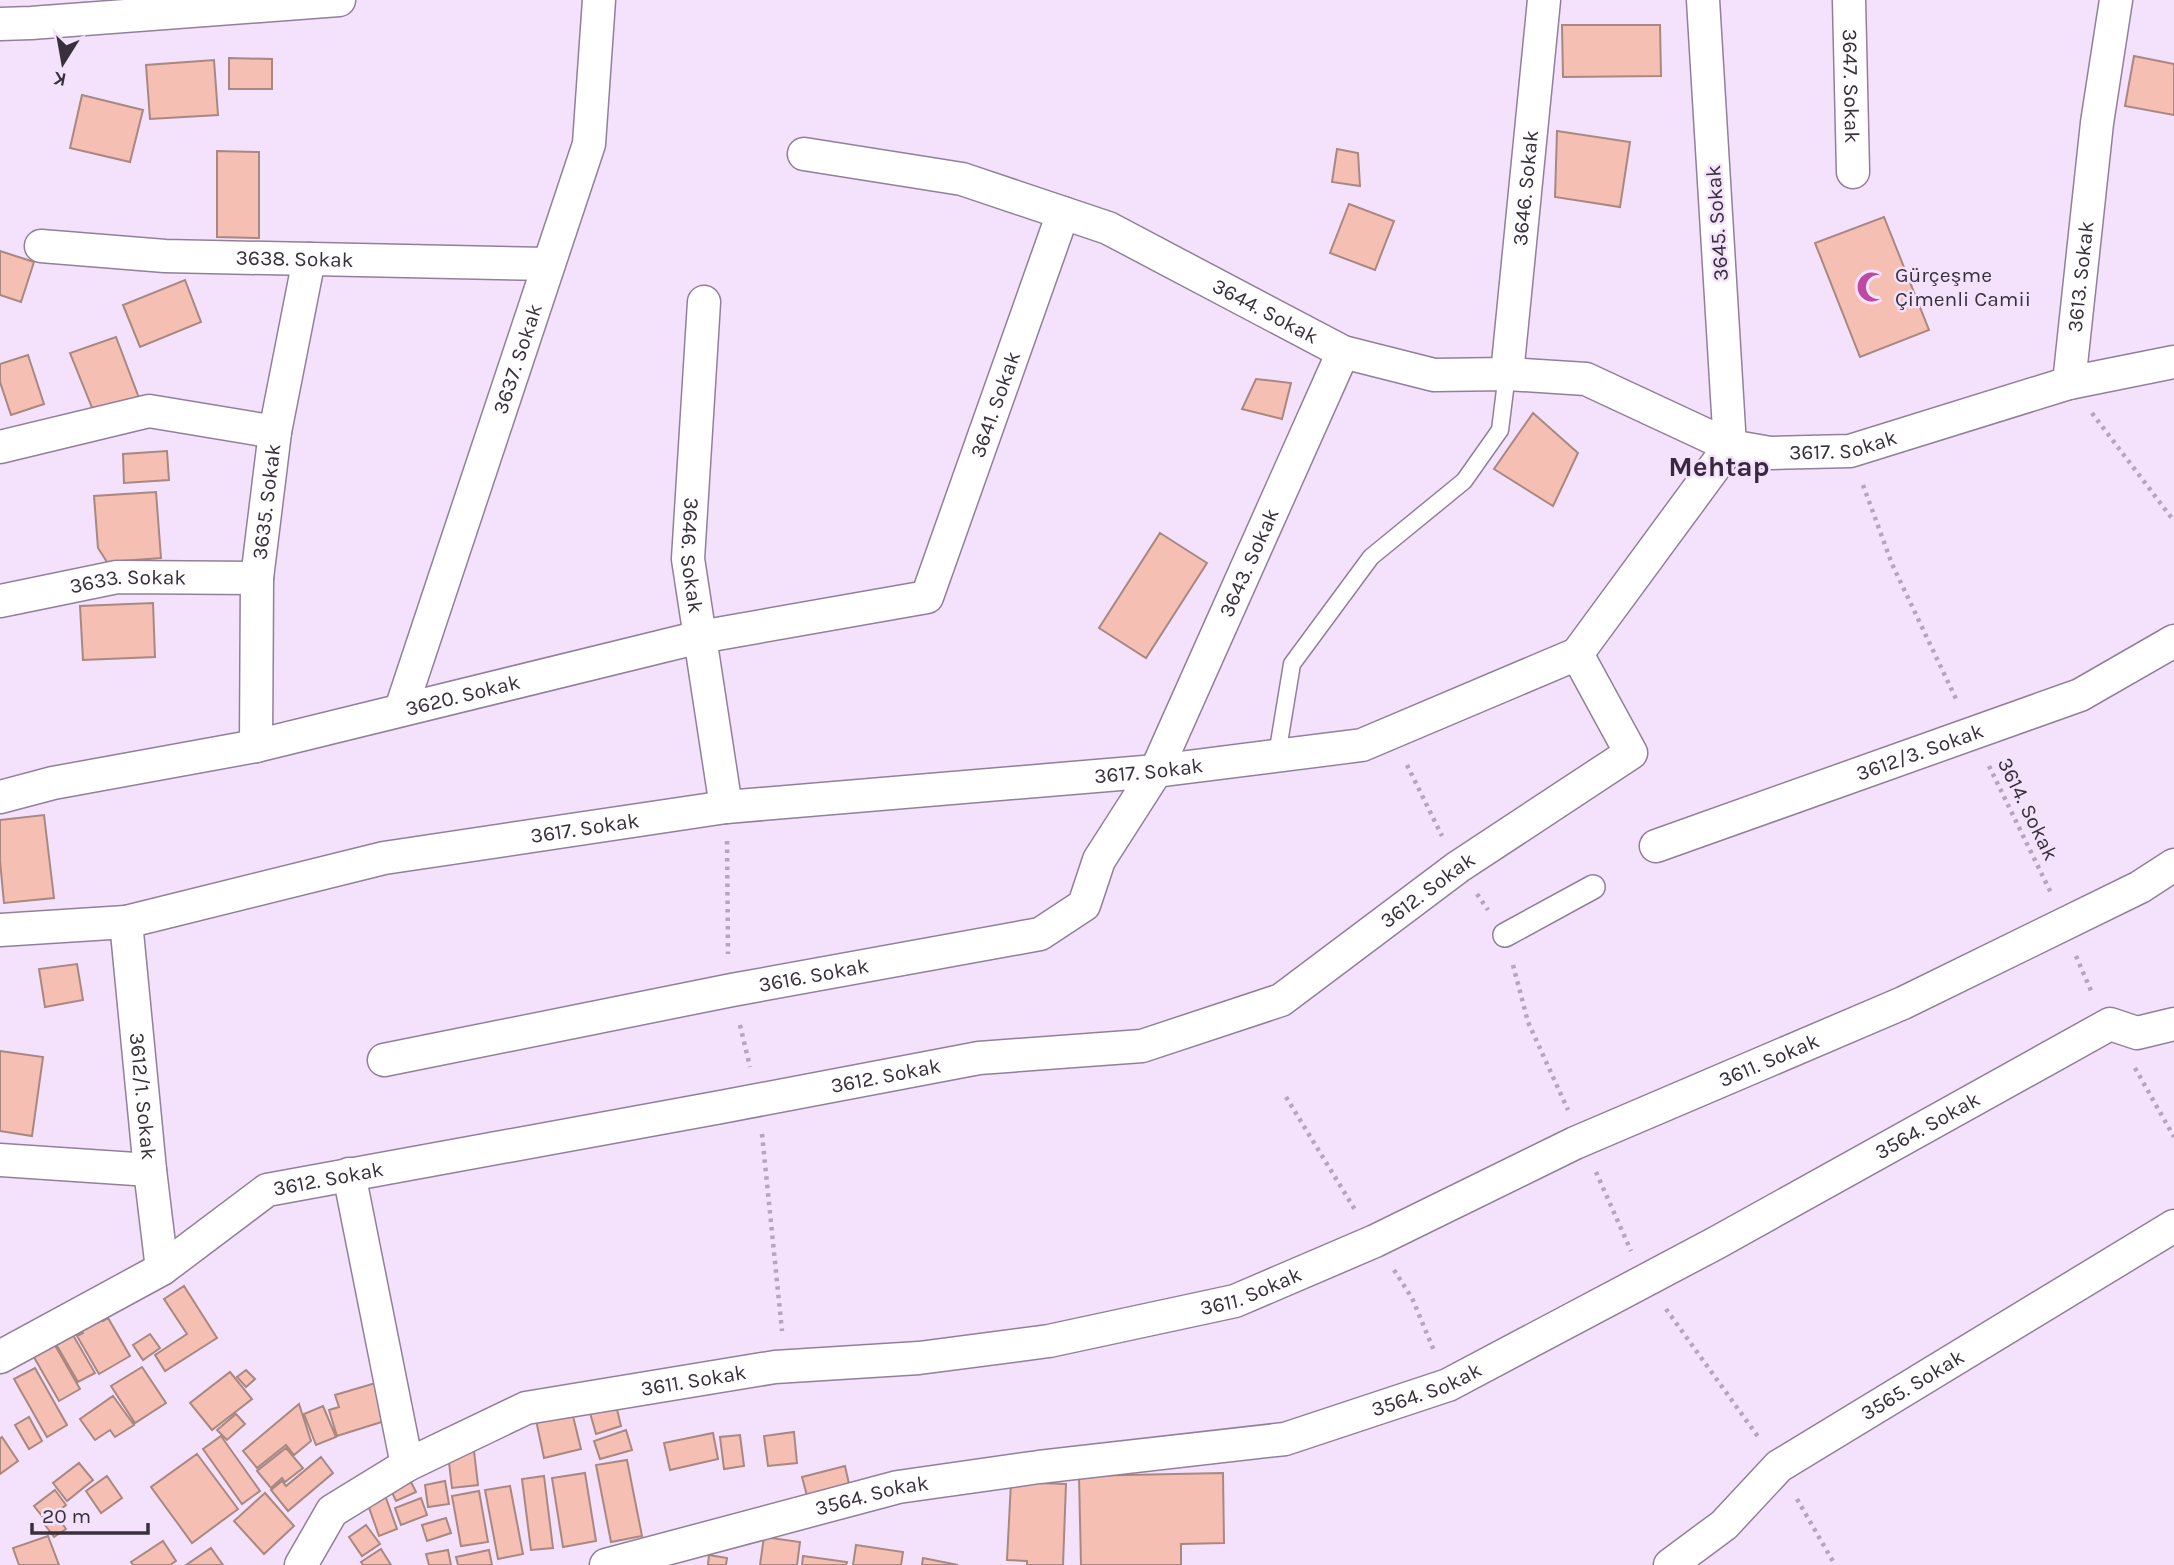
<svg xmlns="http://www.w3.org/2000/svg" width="2174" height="1565" font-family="Karla,sans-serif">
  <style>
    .building { fill: #f6bfb3; stroke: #a88881; stroke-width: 2 }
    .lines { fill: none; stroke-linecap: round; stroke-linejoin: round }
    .service-casing { stroke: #918098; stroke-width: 19 }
    .pedestrian-casing { stroke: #918098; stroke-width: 26 }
    .minor-casing { stroke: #918098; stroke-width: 35 }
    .path { stroke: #b4a5bb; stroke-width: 4.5; stroke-dasharray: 3.5 5; stroke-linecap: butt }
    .service { stroke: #fff; stroke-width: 16 }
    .pedestrian { stroke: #fff; stroke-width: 23 }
    .minor { stroke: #fff; stroke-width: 32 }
    .labels { text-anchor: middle; stroke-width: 5; stroke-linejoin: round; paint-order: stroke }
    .street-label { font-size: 21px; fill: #38313b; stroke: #f4e1fc }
    .poi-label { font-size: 21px; fill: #38313b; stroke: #f4e1fc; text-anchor: start }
    .district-label { font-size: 28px; font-weight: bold; fill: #38293e; stroke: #f4e1fc }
  </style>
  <rect width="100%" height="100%" fill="#f4e1fc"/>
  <path class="building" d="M1562 25H1660L1661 76 1563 77Z
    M2134 56 2174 64V115L2125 106Z
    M229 58 272 59V89H229Z
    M214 60 218 115 150 119 146 65Z
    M82 95 143 110 130 162 70 148Z
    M1557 131 1630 142 1620 207 1555 197Z
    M1337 149 1358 153 1360 186 1332 182Z
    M217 151 259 152V238L217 237Z
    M1349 204 1394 221 1375 270 1330 253Z
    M1884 217 1929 330 1860 357 1815 243Z
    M0 251 34 262 21 302 0 295Z
    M185 280 201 322 140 347 123 305Z
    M116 337 139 398 95 415 70 353Z
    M28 355 44 404 11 415 0 382V364Z
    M1256 379 1291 383 1282 419 1242 409Z
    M1533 413 1578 453 1553 506 1494 469Z
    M167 451 169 480 124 483 123 454Z
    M156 492 161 558 107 562 98 548 94 496Z
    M1160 533 1207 563 1146 658 1099 628Z
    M153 603 155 657 83 660 80 606Z
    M44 815 54 898 4 903 0 861V820Z
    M77 964 83 1000 45 1007 39 969Z
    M0 1051 43 1057 32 1136 0 1131Z
    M184 1286 217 1338 165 1371 155 1355 187 1334 164 1299Z
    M99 1314 103 1321 108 1318 130 1356 99 1374 77 1336 83 1333 79 1325Z
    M70 1330 95 1373 78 1382 53 1339Z
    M150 1334 160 1348 143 1360 133 1345Z
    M52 1340 80 1389 59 1401 31 1352Z
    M142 1367 166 1403 135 1423 111 1386Z
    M35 1368 67 1425 47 1437 14 1379Z
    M246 1370 255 1379 246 1387 237 1377Z
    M230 1372 252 1399 212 1430 190 1403Z
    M379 1382 391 1419 337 1436 329 1410 339 1407 335 1395Z
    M113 1396 134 1425 115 1437 110 1430 95 1440 80 1419Z
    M299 1404 311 1441 294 1455 286 1445 257 1468 243 1451Z
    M616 1405 621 1426 596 1434 590 1413Z
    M323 1406 336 1437 316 1445 304 1414Z
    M572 1412 581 1449 544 1458 536 1420Z
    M236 1414 245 1424 227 1440 217 1430Z
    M29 1417 42 1441 29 1449 15 1425Z
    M626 1430 632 1450 600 1459 594 1441Z
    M794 1432 797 1463 768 1466 764 1436Z
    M713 1433 718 1459 670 1470 664 1443Z
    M740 1435 744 1466 724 1469 720 1437Z
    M221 1436 260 1491 242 1504 203 1449Z
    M2 1437 18 1461 0 1474V1439Z
    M286 1448 303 1468 285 1482 282 1478 271 1488 257 1471Z
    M474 1451 478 1485 452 1488 448 1454Z
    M197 1454 238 1509 192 1543 151 1487Z
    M321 1457 333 1473 288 1511 271 1490 282 1481 286 1486Z
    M627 1460 642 1536 611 1542 596 1465Z
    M79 1463 93 1480 67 1501 53 1483Z
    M845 1466 851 1493 809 1503 802 1477Z
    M585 1473 596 1541 563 1547 552 1478Z
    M1223 1473 1224 1543 1181 1544V1565H1081L1079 1476Z
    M107 1476 122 1498 101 1513 86 1491Z
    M408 1476 416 1492 396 1501 389 1486Z
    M544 1476 553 1548 531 1550 522 1479Z
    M445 1481 449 1504 428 1507 425 1485Z
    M1011 1482 1066 1484 1063 1565H1027V1561L1007 1560Z
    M510 1486 523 1554 498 1559 485 1490Z
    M55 1490 66 1505 46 1521 34 1506Z
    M479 1491 488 1542 461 1546 452 1496Z
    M265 1493 294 1526 264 1554 234 1521Z
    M385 1495 397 1529 379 1536 367 1502Z
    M421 1498 427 1515 401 1525 395 1508Z
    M57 1516 66 1529 54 1537 45 1525Z
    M446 1518 451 1533 427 1541 422 1525Z
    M366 1525 380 1544 362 1556 349 1537Z
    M48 1536 59 1565H19L13 1548Z
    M764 1537 800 1542 797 1565H760Z
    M163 1541 176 1561 170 1565H133L131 1562Z
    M856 1545 903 1552 901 1565H853Z
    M211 1548 223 1565H186Z
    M381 1549 391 1565H363L361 1562Z
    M448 1550 451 1565H429L426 1554Z
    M489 1550 492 1565H458L456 1557Z
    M709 1555 727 1558 726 1565H708Z
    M803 1556 847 1562 846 1565H802Z
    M923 1558 958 1565H922Z"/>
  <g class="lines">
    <g class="service-casing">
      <path id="service" d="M1277 755 1292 664 1371 557 1464 481 1500 430 1507 374"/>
    </g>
    <g class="pedestrian-casing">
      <path id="pedestrian" d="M1505 935 1593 887"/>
    </g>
    <g class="minor-casing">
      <g id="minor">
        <path id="s1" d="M1849 0 1853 172"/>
        <path d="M0 24 31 23 339 0"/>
        <path id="s2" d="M804 154 962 179 1108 228 1343 352 1434 375 1507 374 1586 379 1730 446 1703 0"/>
        <path id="s3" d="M41 246 165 256 548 264"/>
        <path id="s4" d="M704 302 688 559 726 807"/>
        <path id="s5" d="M1507 374 1544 0"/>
        <path id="s6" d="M2069 383 2097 123 2116 0"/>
        <path d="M0 447 149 411 275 432"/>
        <path id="s7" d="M0 601 117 577 257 578"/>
        <path id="s8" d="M401 709 589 144 599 0"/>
        <path id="s9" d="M256 746 257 578 275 432 309 259"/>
        <path id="s10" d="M0 797 53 783 256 746 700 637 927 597 1063 213"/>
        <path id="s11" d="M1656 846 2080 695 2174 641"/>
        <path id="s12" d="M126 922 150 1170 162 1269"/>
        <path id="s13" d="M0 930 126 922 384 858 726 807 1156 771 1362 745 1577 654 1730 446 1770 453 1850 451 2069 383 2174 362"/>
        <path id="s14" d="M384 1060 732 990 1040 934 1084 905 1099 860 1156 771 1343 352"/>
        <path d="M0 1160 150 1170"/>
        <path d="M349 1174 407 1465"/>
        <path id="s15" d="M0 1357 162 1269 267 1190 721 1107 979 1058 1142 1046 1281 1000 1458 867 1631 753 1577 654"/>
        <path id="s16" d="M301 1565 332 1511 407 1465 526 1408 775 1367 919 1358 1049 1341 1235 1301 1375 1241 1575 1143 1903 1003 2140 887 2174 865"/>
        <path id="s17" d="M606 1565 898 1487 1039 1467 1285 1439 1448 1385 1716 1243 2110 1024 2137 1033 2174 1024"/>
        <path id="s18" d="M1670 1565 1724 1525 1779 1466 2174 1226"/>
      </g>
    </g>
    <path class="path" d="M2092 413 2174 521
      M1863 485 1892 564 1957 701
      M1407 765 1442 836
      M1989 766 2051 893
      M727 841 728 954
      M1477 894 1488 910
      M2076 956 2092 993
      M1513 965 1528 1022 1568 1110
      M740 1025 750 1067
      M2135 1068 2174 1137
      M1286 1097 1357 1213
      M762 1134 782 1331
      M1596 1172 1631 1251
      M1394 1270 1412 1298 1435 1353
      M1666 1309 1759 1438
      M1797 1499 1835 1565"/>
    <use href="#service" class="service"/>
    <use href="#pedestrian" class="pedestrian"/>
    <use href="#minor" class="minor"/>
  </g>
  <defs>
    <g id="mosque-bare" transform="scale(2.415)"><path d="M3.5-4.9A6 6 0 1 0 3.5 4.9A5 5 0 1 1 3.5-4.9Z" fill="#bd49a2" stroke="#f4e1fc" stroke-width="2.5" paint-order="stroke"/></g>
  </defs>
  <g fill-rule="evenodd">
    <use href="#mosque-bare" x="1872" y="287"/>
  </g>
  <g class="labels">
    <g class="street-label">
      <text dy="7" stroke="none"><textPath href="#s1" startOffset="86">3647. Sokak</textPath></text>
      <text dy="7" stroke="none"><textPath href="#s5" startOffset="187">3646. Sokak</textPath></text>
      <text transform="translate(1717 223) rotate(-94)" y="7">3645. Sokak</text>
      <text dy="7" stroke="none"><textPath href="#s3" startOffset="254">3638. Sokak</textPath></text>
      <text dy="7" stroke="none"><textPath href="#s6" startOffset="107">3613. Sokak</textPath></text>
      <text dy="7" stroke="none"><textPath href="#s2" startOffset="492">3644. Sokak</textPath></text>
      <text dy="7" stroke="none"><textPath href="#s8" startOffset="369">3637. Sokak</textPath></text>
      <text dy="7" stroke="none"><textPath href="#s10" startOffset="1153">3641. Sokak</textPath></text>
      <text dy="7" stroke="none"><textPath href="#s13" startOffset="1983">3617. Sokak</textPath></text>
      <text dy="7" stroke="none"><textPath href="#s9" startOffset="245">3635. Sokak</textPath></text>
      <text dy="7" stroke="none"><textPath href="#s4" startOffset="254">3646. Sokak</textPath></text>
      <text dy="7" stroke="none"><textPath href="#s14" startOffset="1102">3643. Sokak</textPath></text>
      <text dy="7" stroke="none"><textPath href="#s7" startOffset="130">3633. Sokak</textPath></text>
      <text dy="7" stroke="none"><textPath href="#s10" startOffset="474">3620. Sokak</textPath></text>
      <text dy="7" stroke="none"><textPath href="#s11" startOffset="280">3612/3. Sokak</textPath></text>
      <text dy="7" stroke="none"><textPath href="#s13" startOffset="1162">3617. Sokak</textPath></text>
      <text transform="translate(2028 809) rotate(64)" y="7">3614. Sokak</text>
      <text dy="7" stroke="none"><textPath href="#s13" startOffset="595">3617. Sokak</textPath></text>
      <text dy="7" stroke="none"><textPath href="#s15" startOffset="1533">3612. Sokak</textPath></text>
      <text dy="7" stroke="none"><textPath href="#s14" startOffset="438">3616. Sokak</textPath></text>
      <text dy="7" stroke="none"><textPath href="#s16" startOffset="1586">3611. Sokak</textPath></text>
      <text dy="7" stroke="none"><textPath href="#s15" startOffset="945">3612. Sokak</textPath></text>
      <text dy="7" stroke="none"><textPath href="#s12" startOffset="175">3612/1. Sokak</textPath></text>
      <text dy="7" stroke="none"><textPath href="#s17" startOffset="1409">3564. Sokak</textPath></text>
      <text dy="7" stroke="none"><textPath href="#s15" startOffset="378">3612. Sokak</textPath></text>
      <text dy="7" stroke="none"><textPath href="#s16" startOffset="1018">3611. Sokak</textPath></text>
      <text dy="7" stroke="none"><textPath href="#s16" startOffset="452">3611. Sokak</textPath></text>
      <text dy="7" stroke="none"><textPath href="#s18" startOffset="304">3565. Sokak</textPath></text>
      <text dy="7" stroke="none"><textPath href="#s17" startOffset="842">3564. Sokak</textPath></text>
      <text dy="7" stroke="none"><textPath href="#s17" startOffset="275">3564. Sokak</textPath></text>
    </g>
    <g class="poi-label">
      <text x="1895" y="282">Gürçeşme<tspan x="1895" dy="24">Çimenli Camii</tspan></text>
    </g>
    <g class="district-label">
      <text x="1719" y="476">Mehtap</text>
    </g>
  </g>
  <g transform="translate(63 63) rotate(191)" stroke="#f4e1fc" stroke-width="5" paint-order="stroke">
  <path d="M0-5L12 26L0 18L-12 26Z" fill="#38313b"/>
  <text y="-10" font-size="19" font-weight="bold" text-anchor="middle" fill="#38313b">K</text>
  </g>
  <path d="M32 1523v10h116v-10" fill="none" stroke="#38313b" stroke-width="3.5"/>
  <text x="42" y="1523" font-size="21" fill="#38313b" stroke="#f4e1fc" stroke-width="5" paint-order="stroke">20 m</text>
</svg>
